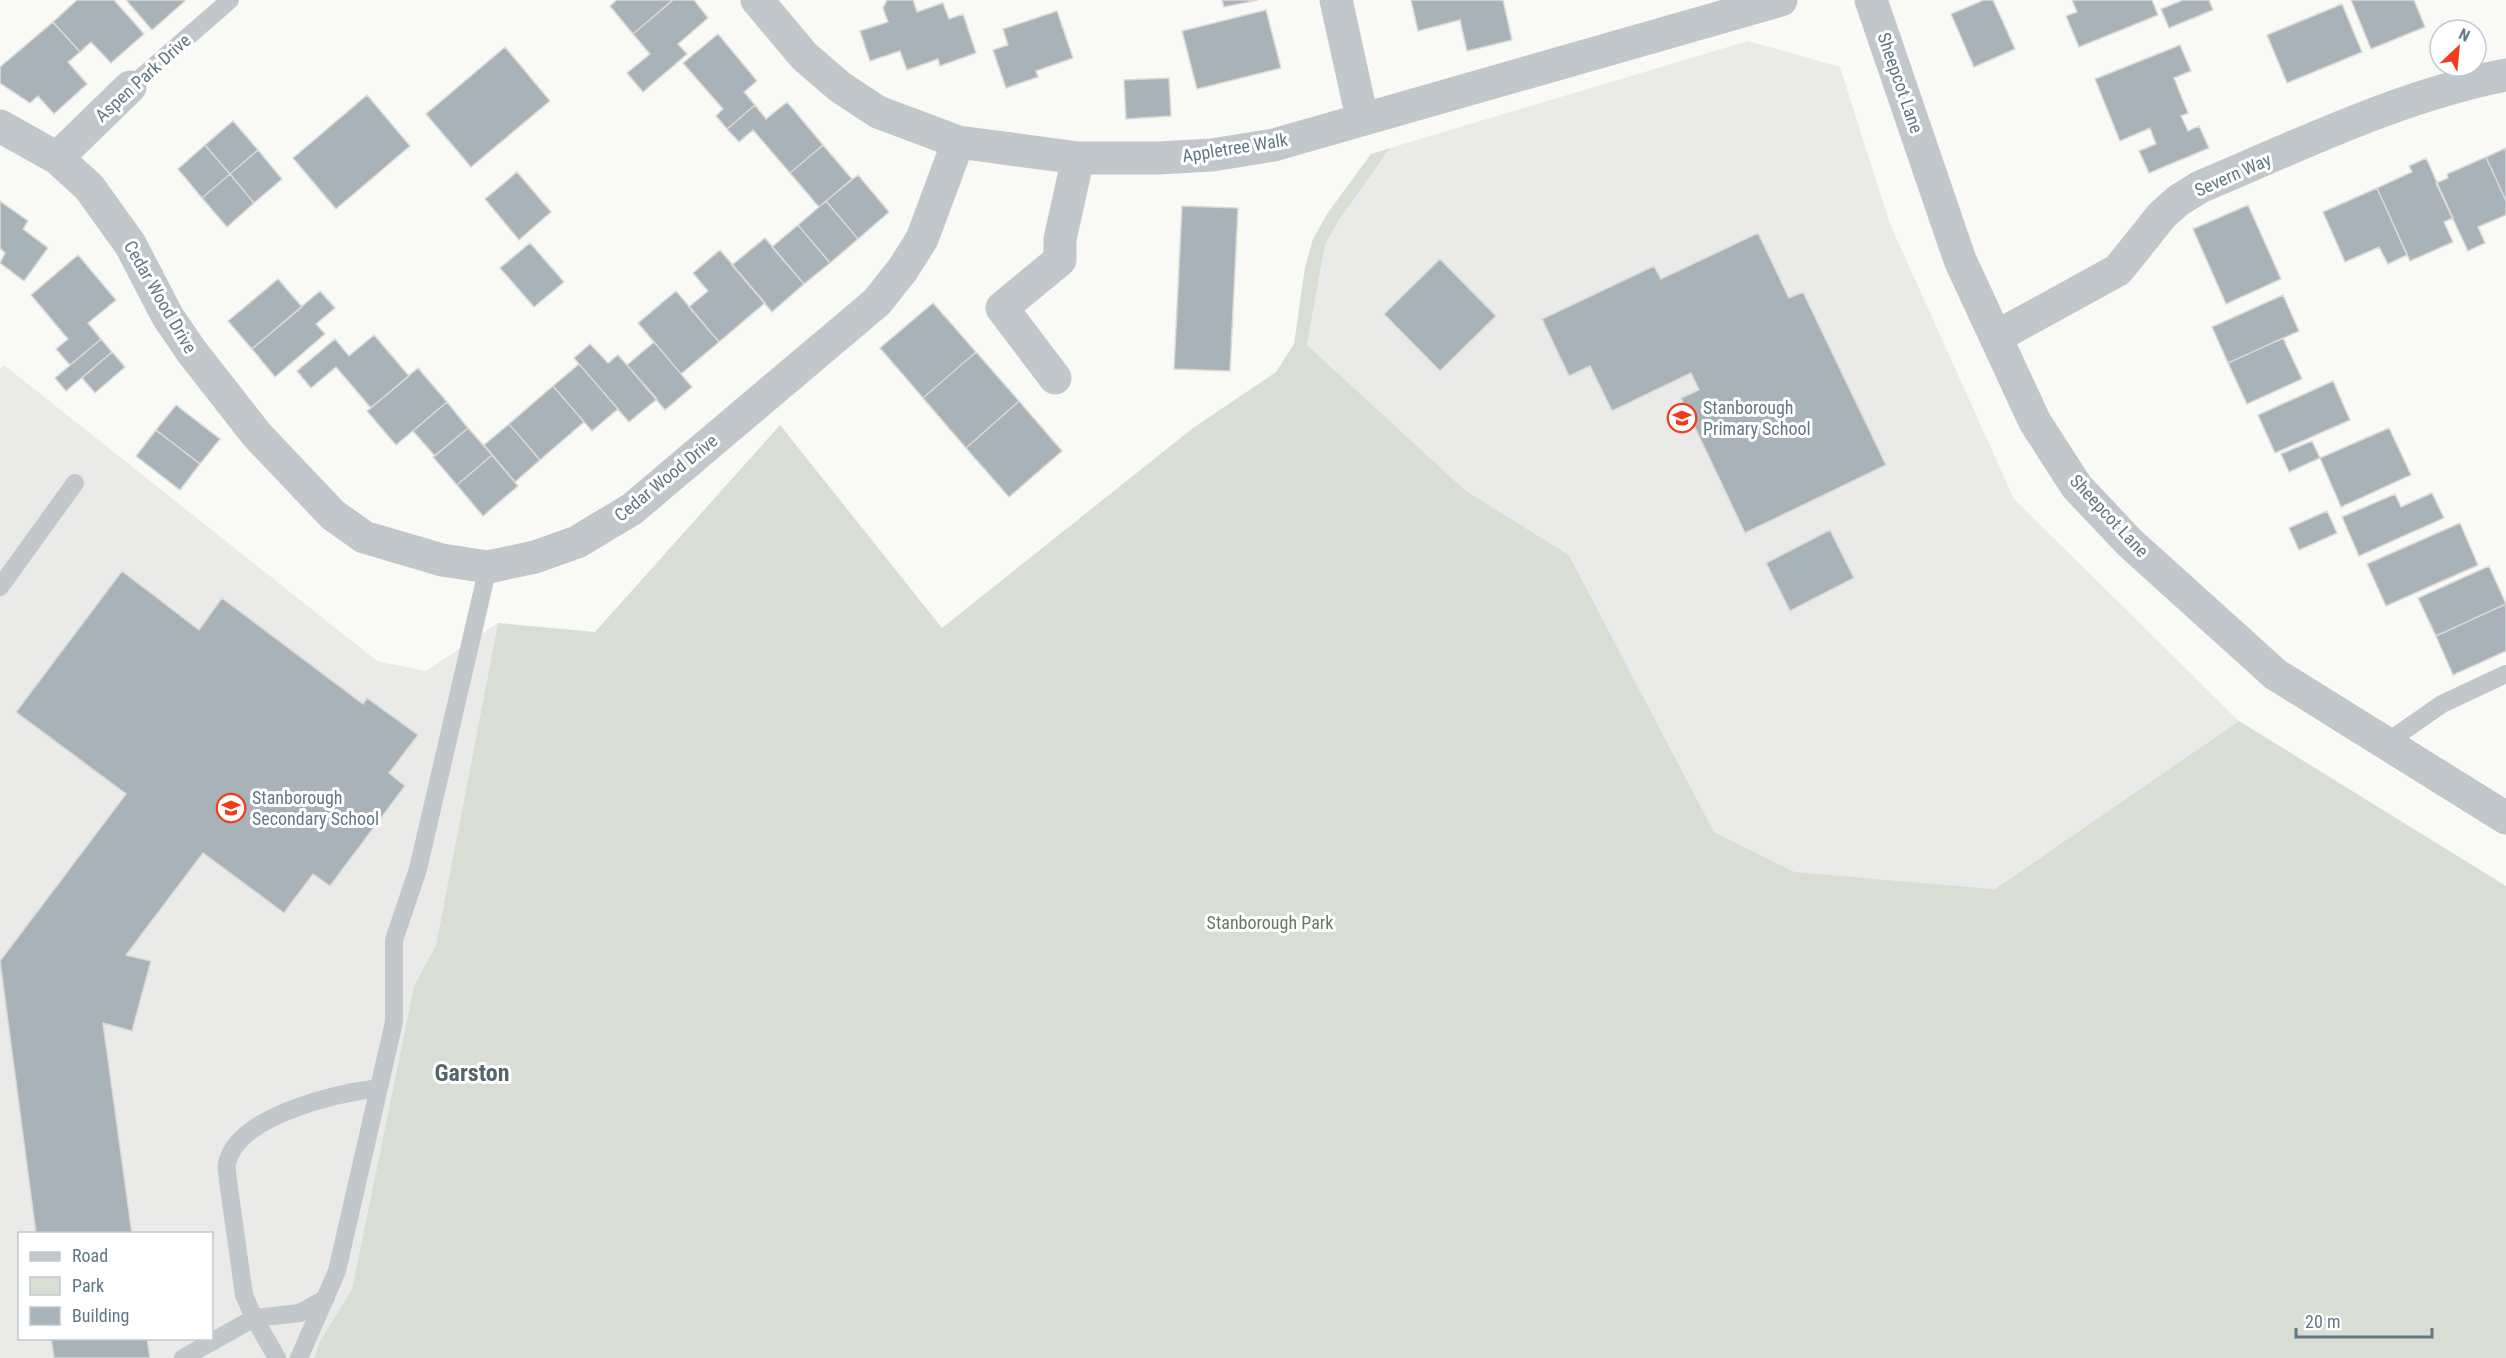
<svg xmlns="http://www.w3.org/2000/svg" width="2506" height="1358" font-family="'Roboto Condensed',sans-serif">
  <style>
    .built { fill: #eaeae9; fill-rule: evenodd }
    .green { fill: #d9ded5 }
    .building { fill: #a8b3b9; stroke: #dbdad8; stroke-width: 1.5 }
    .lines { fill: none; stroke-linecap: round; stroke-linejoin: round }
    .service { stroke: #c1c7ca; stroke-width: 18 }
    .minor { stroke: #c1c7ca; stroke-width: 33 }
    .tertiary { stroke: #c1c7ca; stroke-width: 33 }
    .labels { text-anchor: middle; stroke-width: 6; stroke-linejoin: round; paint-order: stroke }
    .street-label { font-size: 18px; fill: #617884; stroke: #fff }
    .poi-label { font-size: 18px; fill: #617884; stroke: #fff; text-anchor: start }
    .park-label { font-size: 18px; fill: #687a61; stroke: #fff }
    .district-label { font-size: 24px; font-weight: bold; fill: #54656e; stroke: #fff }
  </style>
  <rect width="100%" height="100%" fill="#f9f9f6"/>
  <path class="built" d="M1748 41 1840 67 1890 224 2014 499 2239 721 1995 889 1795 872 1714 832 1569 555 1466 491 1307 345 1325 245 1339 220 1390 148Z
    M4 365 377 661 426 671 498 623 436 945 414 986 352 1289 320 1341 314 1358H0V370ZM20 1234H212V1338H20Z"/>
  <path class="green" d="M1390 148 1339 220 1325 245 1307 345 1466 491 1569 555 1714 832 1795 872 1995 889 2239 721 2506 886V1358H314L320 1341 352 1289 414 986 436 945 498 623 595 632 780 425 942 628 1193 428 1276 372 1294 344 1305 267 1313 239 1327 214 1371 154Z"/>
  <path class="building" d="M77 0H114L144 34 111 63 91 42 80 52 53 22Z
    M126 0H184L185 1 152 30Z
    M617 0H673L633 34 610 6Z
    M673 0H694L708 18 678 44 687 54 643 92 627 73 650 54 633 34Z
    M887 0H913L917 12 943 3 949 19 963 14 976 53 940 66 938 59 907 70 900 51 870 61 860 31 888 22 883 8Z
    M1222 0H1258L1224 7Z
    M1411 0H1503L1512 40 1467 51 1460 20 1418 31Z
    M1984 0H1993L2015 49 1974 67 1951 14Z
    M2072 0H2152L2158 15 2079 47 2066 16 2077 12Z
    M2183 0H2209L2213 10 2169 28 2161 9Z
    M2351 0H2414L2425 27 2371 49Z
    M2342 4 2362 52 2287 83 2267 35Z
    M1266 10 1281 68 1197 89 1182 31Z
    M1057 11 1073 58 1036 71 1038 77 1006 88 993 50 1008 45 1003 29Z
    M53 22 80 52 68 62 87 84 54 114 38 96 30 103 0 83V67Z
    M718 34 757 81 744 92 755 105 727 129 716 116 723 109 683 63Z
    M2180 45 2191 71 2174 78 2188 113 2181 116 2188 131 2199 126 2209 148 2149 173 2139 151 2156 144 2150 128 2120 141 2095 79Z
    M505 47 550 101 471 167 426 114Z
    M1169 78 1171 116 1126 119 1124 80Z
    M367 95 410 146 336 209 293 158Z
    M787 102 823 145 790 173 753 130 739 142 727 129 755 105 766 119Z
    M233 121 258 150 230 174 205 145Z
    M205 145 230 174 202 198 178 169Z
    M823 145 852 179 819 207 790 173Z
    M2506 148V201L2486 157Z
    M258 150 282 179 254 203 230 174Z
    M2486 157 2506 201V215L2478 227 2485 243 2468 251 2436 183 2448 178 2447 174Z
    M2426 158 2453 218 2444 222 2453 242 2410 261 2377 188 2412 172 2409 166Z
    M517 172 551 212 519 240 485 199Z
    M230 174 254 203 227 227 202 198Z
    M858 175 889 212 858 239 826 201Z
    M2377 188 2407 255 2388 264 2379 247 2345 262 2323 212Z
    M0 201 28 221 23 229 48 248 24 281 0 263 5 253 0 248Z
    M826 201 858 239 830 263 798 225Z
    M2248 205 2281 279 2226 304 2193 229Z
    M1182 206 1238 208 1230 371 1174 369Z
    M798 225 830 263 804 284 772 247Z
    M1758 233 1789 298 1803 292 1886 465 1745 533 1681 398 1699 390 1691 373 1612 411 1590 366 1569 376 1542 319 1654 266 1661 279Z
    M765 238 804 284 772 312 732 265Z
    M530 243 564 282 534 307 500 268Z
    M720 250 765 303 719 342 689 307 708 291 693 273Z
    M78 255 116 300 88 323 101 339 70 365 56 349 68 339 31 295Z
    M1440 259 1496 316 1440 371 1384 314Z
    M278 279 302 307 252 349 228 321Z
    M320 291 335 308 316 324 325 334 275 377 252 349Z
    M676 291 719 342 681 374 638 323Z
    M2283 295 2299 331 2228 363 2212 327Z
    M933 303 976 352 923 398 880 348Z
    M374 335 409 376 371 408 336 367 311 388 297 371 335 339 349 356Z
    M2283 338 2302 379 2247 404 2228 363Z
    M101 339 112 352 66 391 55 378Z
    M654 342 692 387 665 410 627 365Z
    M590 344 608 363 618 355 657 399 629 422 574 358Z
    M112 352 125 367 95 393 82 378Z
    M976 352 1019 401 966 448 923 398Z
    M579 364 618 409 592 431 553 386Z
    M418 368 447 402 396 445 367 411Z
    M2333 381 2350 420 2275 453 2258 415Z
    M553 386 584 422 540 460 509 424Z
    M1019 401 1062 451 1009 497 966 448Z
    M447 402 468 428 435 456 413 431Z
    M176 405 220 439 200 464 156 430Z
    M509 424 540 460 515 482 484 445Z
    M468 428 492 455 457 485 433 457Z
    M2389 428 2411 475 2341 507 2320 458Z
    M156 430 200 464 180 490 136 456Z
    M2312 441 2320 458 2289 472 2281 454Z
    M492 455 518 486 483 516 457 485Z
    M2432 493 2444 518 2359 556 2342 517 2395 494 2401 507Z
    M2327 511 2337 533 2299 550 2289 528Z
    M2460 523 2478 565 2386 606 2367 564Z
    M1830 530 1854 578 1790 611 1766 563Z
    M2489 566 2506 604 2436 636 2418 598Z
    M122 571 199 630 222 598 363 704 367 698 418 735 389 773 405 786 330 886 313 874 284 913 203 853 126 955 151 961 132 1031 103 1023 132 1234H36L0 961 126 794 16 712Z
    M2506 604V651L2453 675 2436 636Z
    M51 1338H147L150 1358H54Z"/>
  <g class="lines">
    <path class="service" d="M130 87 230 0
      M0 587 75 483
      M2386 743 2442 704 2506 674
      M183 1358 254 1318 244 1295 228 1181C228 1176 226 1168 227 1163 238 1115 338 1093 379 1088
      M277 1358 254 1318 300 1313 326 1298
      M299 1358 337 1271 394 1022V940L418 869 488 567"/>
    <path class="minor" d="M757 0 804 56 840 87 878 112 958 142 1078 158H1158L1212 155 1274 145 1781 0
      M1336 0 1362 118
      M0 126 57 158 89 187 130 244 168 317 192 352 257 435 333 515 364 537 442 560 488 567 535 557 577 542 632 509 877 302 903 269 922 239 958 142
      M57 158 130 87
      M1996 337 2118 270 2162 215 2179 200 2200 187C2300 145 2399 96 2506 75
      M1055 378 1002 308 1060 260V239L1078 158"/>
    <path class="tertiary" d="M1871 0 1960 260 2035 422 2077 487 2130 543 2275 674 2506 818"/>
  </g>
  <defs>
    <g id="school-ring" transform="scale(1.5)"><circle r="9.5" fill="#fff" stroke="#f23b1c" stroke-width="1.5"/><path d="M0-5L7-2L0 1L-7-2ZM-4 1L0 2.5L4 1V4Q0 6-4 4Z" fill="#f23b1c"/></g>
  </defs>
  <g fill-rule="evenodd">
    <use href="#school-ring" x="1682" y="418"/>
    <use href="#school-ring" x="231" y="808"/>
  </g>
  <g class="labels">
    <g class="street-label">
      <text transform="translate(143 78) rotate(-42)" y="6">Aspen Park Drive</text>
      <text transform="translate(1900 83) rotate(71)" y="6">Sheepcot Lane</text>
      <text transform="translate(1235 148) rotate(-9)" y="6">Appletree Walk</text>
      <text transform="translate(2233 175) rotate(-24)" y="6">Severn Way</text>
      <text transform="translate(160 297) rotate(60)" y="6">Cedar Wood Drive</text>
      <text transform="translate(666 478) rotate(-39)" y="6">Cedar Wood Drive</text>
      <text transform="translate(2109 516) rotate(47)" y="6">Sheepcot Lane</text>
    </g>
    <g class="poi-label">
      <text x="1703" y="414">Stanborough<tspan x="1703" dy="21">Primary School</tspan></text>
      <text x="252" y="804">Stanborough<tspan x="252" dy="21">Secondary School</tspan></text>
    </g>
    <g class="park-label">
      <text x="1270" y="929">Stanborough Park</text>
    </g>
    <g class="district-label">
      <text x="472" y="1081">Garston</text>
    </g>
  </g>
  <rect x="18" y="1232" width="195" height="108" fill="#ffffff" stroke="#c0c9ce" stroke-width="1.5"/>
  <rect x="30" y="1252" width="30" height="9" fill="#c1c7ca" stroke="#c0c9ce" stroke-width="1.5"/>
  <text x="72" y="1262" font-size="18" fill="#617884">Road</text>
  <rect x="30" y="1277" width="30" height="18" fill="#d9ded5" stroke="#c0c9ce" stroke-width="1.5"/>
  <text x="72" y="1292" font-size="18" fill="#617884">Park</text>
  <rect x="30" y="1307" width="30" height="18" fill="#a8b3b9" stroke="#c0c9ce" stroke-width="1.5"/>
  <text x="72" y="1322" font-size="18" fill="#617884">Building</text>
  <g transform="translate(2458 48) rotate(26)"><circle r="28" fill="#ffffff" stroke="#c0c9ce" stroke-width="1.5"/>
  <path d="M0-4.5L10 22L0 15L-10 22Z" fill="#f23b1c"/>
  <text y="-9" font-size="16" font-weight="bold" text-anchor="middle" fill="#617884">N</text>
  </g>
  <path d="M2296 1328v9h136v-9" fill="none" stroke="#617884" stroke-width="3"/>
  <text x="2305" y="1328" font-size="18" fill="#617884" stroke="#ffffff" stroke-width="4.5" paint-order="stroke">20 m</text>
</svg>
